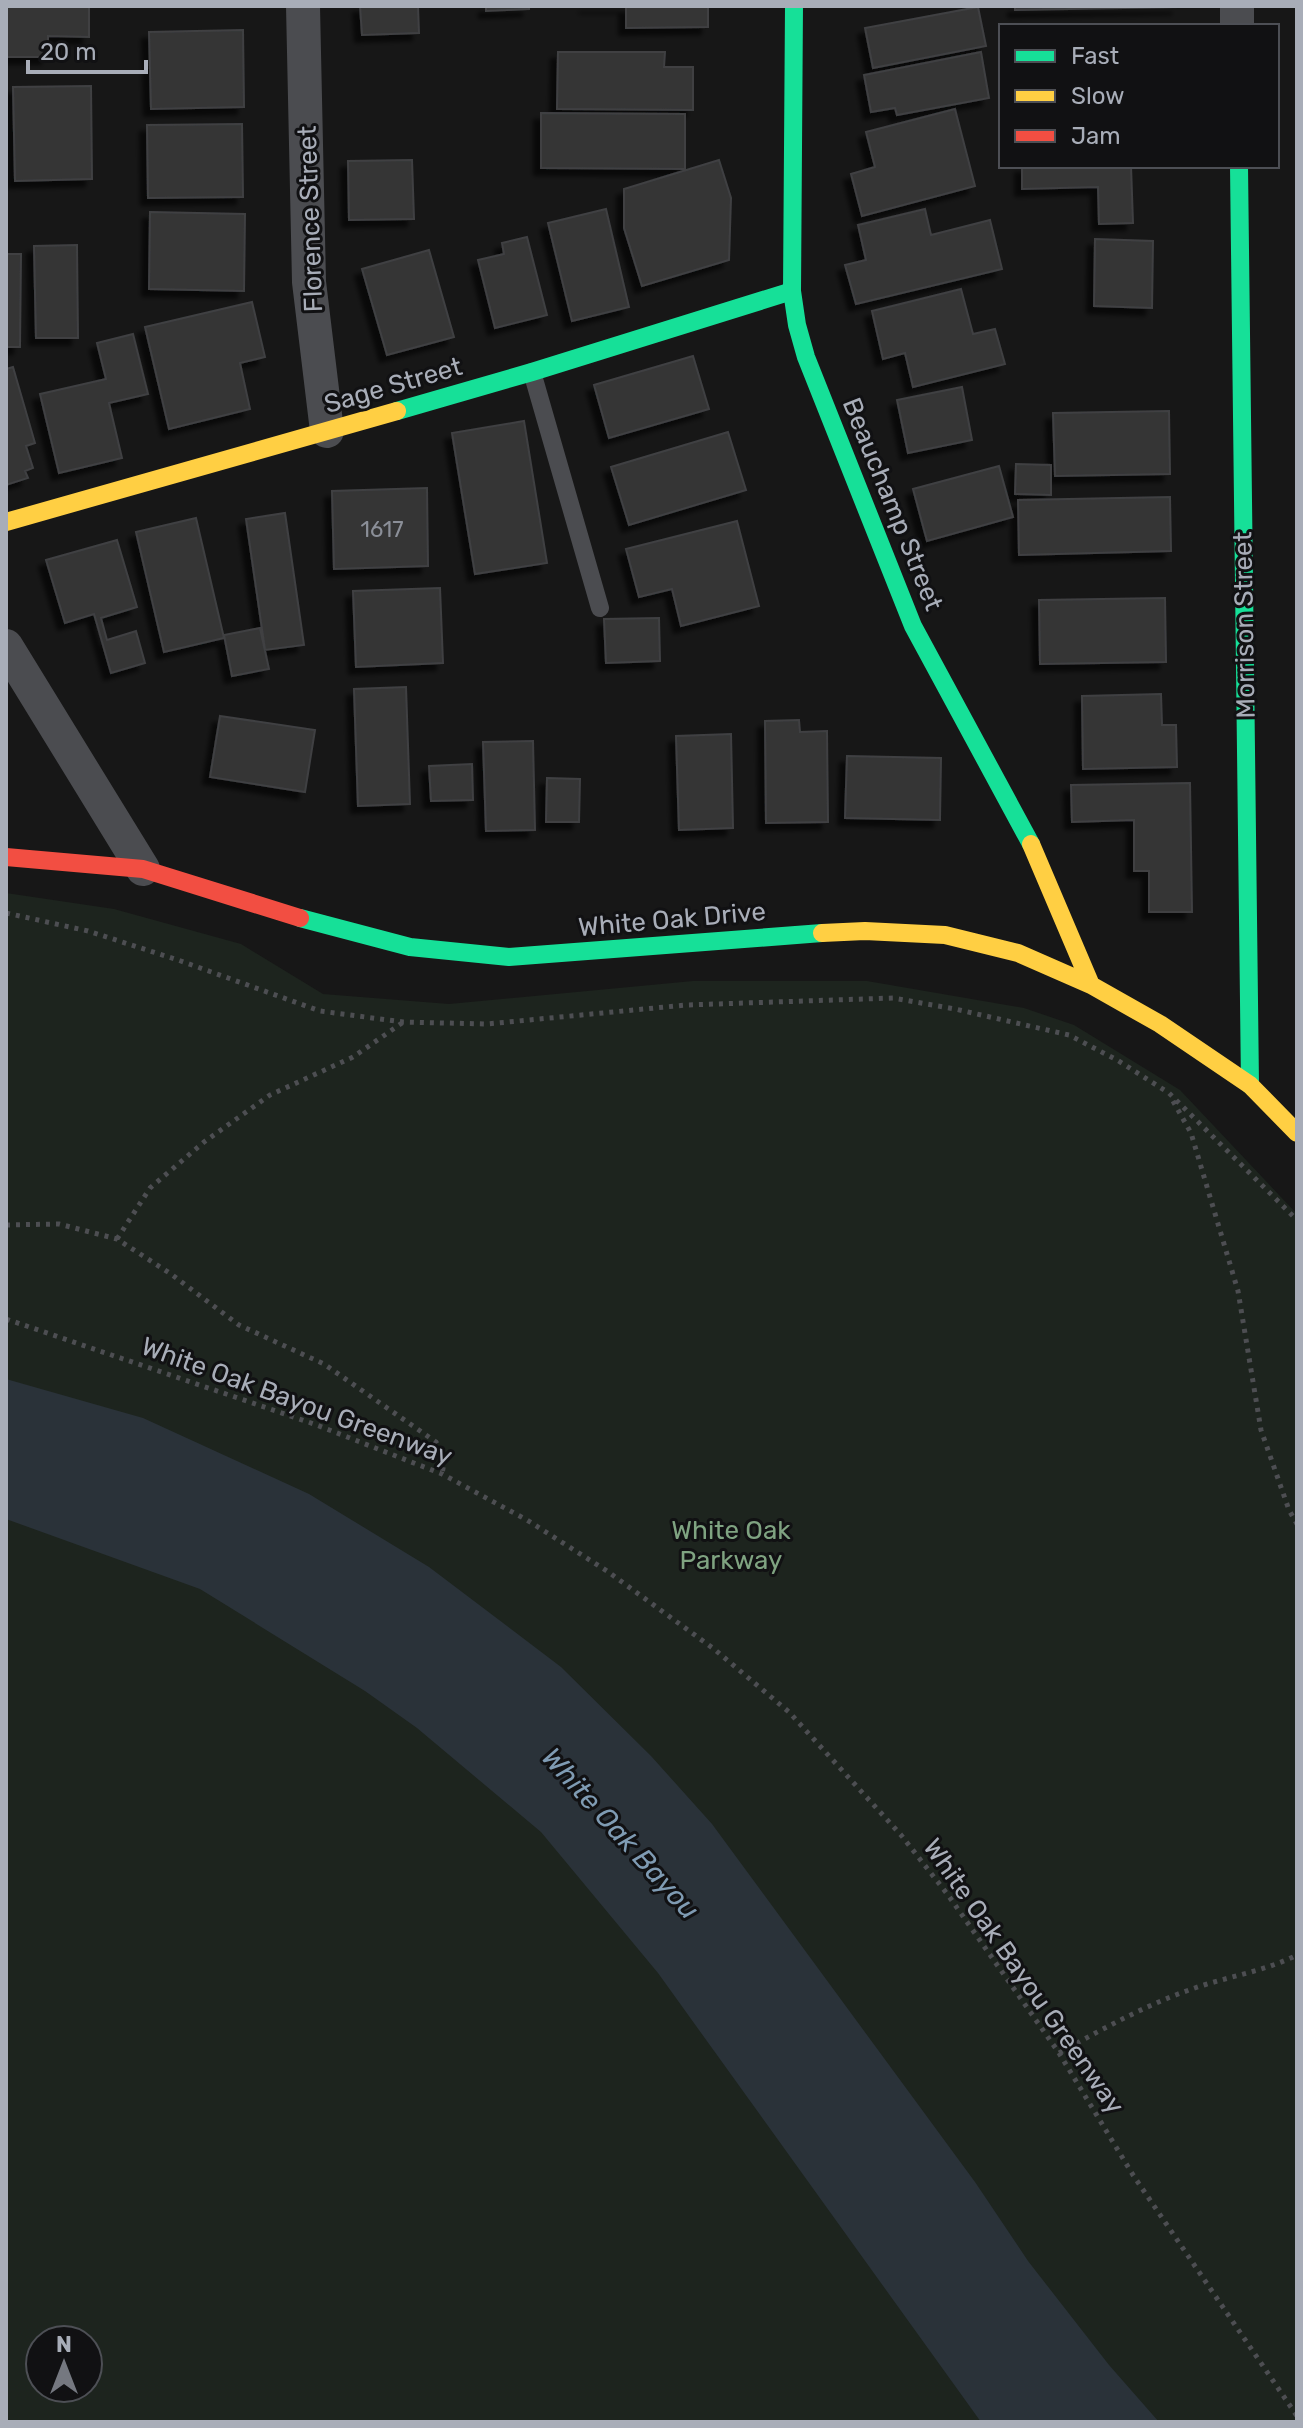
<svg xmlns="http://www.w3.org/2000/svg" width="1303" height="2428" font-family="Rubik,sans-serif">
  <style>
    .green { fill: #1d241e; fill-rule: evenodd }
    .water { fill: #2a3239 }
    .building { fill: #353536; stroke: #3f4043; stroke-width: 2; filter: url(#shadow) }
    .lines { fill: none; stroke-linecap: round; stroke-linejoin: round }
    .path { stroke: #4d4e52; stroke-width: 5; stroke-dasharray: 4 6; stroke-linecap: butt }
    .lane { stroke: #4b4c50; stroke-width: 18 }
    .street { stroke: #4b4c50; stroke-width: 34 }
    .fast { stroke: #16e098; stroke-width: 18 }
    .slow { stroke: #ffcf43; stroke-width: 18 }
    .jam { stroke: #f24e42; stroke-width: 18 }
    .labels { text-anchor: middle; stroke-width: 6; stroke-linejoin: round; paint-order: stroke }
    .number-label { font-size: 22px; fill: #8b8f98 }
    .street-label { font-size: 26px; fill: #a8adb8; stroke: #111113 }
    .park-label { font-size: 26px; fill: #7fa381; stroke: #111113 }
    .water-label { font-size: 28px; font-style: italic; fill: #7f9bb3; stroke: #111113 }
  </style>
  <defs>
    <filter id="shadow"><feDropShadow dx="-7" dy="7" stdDeviation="2" flood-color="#0009"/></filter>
  </defs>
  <rect width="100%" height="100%" fill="#171717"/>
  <path class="green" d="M6 893 114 909 241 944 323 994 449 1004 693 981H867L1024 1008 1074 1025 1180 1090 1297 1214V2422H6ZM40 2340H88V2388H40Z"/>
  <path class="water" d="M6 1379 143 1418 309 1494 429 1567 561 1667 651 1756 712 1824 975 2182 1028 2261 1109 2365 1159 2422H981L658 1973 541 1832 417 1728 365 1691 200 1589 6 1519Z"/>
  <path class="building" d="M6 6H89V37L48 36V57H6Z
    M360 6H418L419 33 362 35Z
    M486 6H529V9L486 11Z
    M585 6H708V27L626 28V6Z
    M1015 6H1178V7L1015 10Z
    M978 7 986 46 873 68 865 28Z
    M243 30 244 107 151 109 149 32Z
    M558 52H665L664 67H693V110L557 109Z
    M981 52 989 98 897 115 895 108 871 112 864 75Z
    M91 86 92 179 15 181 13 87Z
    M955 109 975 186 862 216 851 174 875 167 866 132Z
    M541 113 685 114V169L541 168Z
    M242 124 243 197 148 198 147 125Z
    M412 160 414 219 349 220 348 161Z
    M719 160 731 198 729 260 642 286 624 228V189Z
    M1022 166H1131L1133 223 1099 224 1098 187 1022 189Z
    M606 209 629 307 572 321 548 223Z
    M925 209 931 235 990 220 1002 269 856 304 845 265 866 260 858 225Z
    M150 212 245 214 244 291 149 289Z
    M527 237 547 315 495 328 478 260 504 254 502 243Z
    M1095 239 1153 241 1152 308 1094 306Z
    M77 245 78 338H36L34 246Z
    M429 250 454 337 387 355 362 269Z
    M6 254H21L20 347H6Z
    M961 289 973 334 995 329 1005 364 913 387 905 353 883 359 872 311Z
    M252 302 265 357 240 363 250 409 169 429 145 327Z
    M133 334 148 394 109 403 122 458 59 473 40 394 106 379 97 343Z
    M693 356 709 409 609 438 594 385Z
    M13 367 35 443 26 446 33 468 25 471 28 478 6 485V369Z
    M962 387 972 440 908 453 897 400Z
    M1169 411 1170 474 1055 476 1053 413Z
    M524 421 547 563 475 574 452 433Z
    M728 432 746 490 629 525 611 467Z
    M1016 464 1051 465V495L1015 494Z
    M999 466 1013 517 927 541 913 489Z
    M427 488 428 566 334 569 332 491Z
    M1170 497 1171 551 1019 555 1018 500Z
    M285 513 304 645 265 650 246 519Z
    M196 518 224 638 164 652 136 532Z
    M737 521 759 606 681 626 672 589 639 597 626 549Z
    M117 540 137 607 101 618 107 640 136 631 145 663 111 673 94 614 65 623 46 560Z
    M440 588 443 663 356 667 353 591Z
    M1165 598 1166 662 1040 664 1039 600Z
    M659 618 660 661 606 663 604 619Z
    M260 628 269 669 232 676 224 635Z
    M406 687 410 804 358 806 354 689Z
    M1161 694 1162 725H1176L1177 767 1083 769 1082 696Z
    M220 716 315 730 305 792 210 777Z
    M799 720 800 732 827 731 828 822 766 823 765 721Z
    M731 734 733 828 679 830 676 736Z
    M533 741 535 830 486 831 483 742Z
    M847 756 941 758 940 820 845 818Z
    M472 764 473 800 431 801 429 766Z
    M547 778 580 779 579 822H546Z
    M1190 783 1192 912H1149V871H1134V820L1072 822 1071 785Z"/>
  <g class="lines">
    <path class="path" d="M6 913 88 931 178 960 320 1011 403 1022 487 1024 686 1005 893 998 955 1009 1069 1035 1117 1060 1169 1093 1297 1220
      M1173 1101 1191 1133 1238 1291 1261 1430 1289 1510 1297 1524
      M6 1225 59 1224 117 1239 171 1274 239 1325 324 1364 436 1442 445 1457 442 1474
      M117 1239 150 1188 204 1142 270 1095 353 1057 402 1023
      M6 1319 314 1424 442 1474 527 1520 607 1571 714 1649 789 1712 901 1835 948 1895 1059 2053 1133 2175 1297 2416
      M1059 2053C1106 2027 1153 2001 1204 1985 1236 1975 1267 1970 1297 1955"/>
    <path class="lane" d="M532 372 600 608"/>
    <path class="street" d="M303 6 309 282 327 431
      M1237 6V26
      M6 646 143 869"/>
    <path class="fast" d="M794 6 792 291 797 325 806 357 913 626 1031 844
      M1239 166 1250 1085
      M397 411 532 372 792 291
      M300 918 410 947 509 957 822 933"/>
    <path class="slow" d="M6 522 397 411
      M1031 844 1091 985
      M822 933 865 931 945 935 1018 953 1091 985 1160 1024 1250 1085 1297 1133"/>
    <path class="jam" d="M6 857 143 869 300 918"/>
  </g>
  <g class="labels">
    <g class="number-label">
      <text x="382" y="537">1617</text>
    </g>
    <g class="street-label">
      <text transform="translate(310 219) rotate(-92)" y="9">Florence Street</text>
      <text transform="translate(393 385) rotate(-16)" y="9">Sage Street</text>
      <text transform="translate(893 504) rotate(68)" y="9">Beauchamp Street</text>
      <text transform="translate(1244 625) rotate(-91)" y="9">Morrison Street</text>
      <text transform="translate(672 919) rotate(-5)" y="9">White Oak Drive</text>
      <text transform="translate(297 1401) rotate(20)" y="9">White Oak Bayou Greenway</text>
      <text transform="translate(1024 1976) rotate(55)" y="9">White Oak Bayou Greenway</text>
    </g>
    <g class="park-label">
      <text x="731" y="1539">White Oak<tspan x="731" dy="30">Parkway</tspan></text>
    </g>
    <g class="water-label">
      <text transform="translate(621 1833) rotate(48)" y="10">White Oak Bayou</text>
    </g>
  </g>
  <rect width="1303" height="2428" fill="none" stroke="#a8adb8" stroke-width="16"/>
  <rect x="999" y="24" width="280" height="144" fill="#111113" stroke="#4d4f55" stroke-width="2"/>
  <rect x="1015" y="50" width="40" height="12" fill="#16e098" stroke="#4d4f55" stroke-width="2"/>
  <text x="1071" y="64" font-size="24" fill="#a8adb8">Fast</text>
  <rect x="1015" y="90" width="40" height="12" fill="#ffcf43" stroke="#4d4f55" stroke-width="2"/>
  <text x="1071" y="104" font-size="24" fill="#a8adb8">Slow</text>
  <rect x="1015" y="130" width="40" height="12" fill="#f24e42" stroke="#4d4f55" stroke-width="2"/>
  <text x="1071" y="144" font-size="24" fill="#a8adb8">Jam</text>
  <g transform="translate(64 2364)"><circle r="38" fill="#111113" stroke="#4d4f55" stroke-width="2"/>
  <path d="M0-6L14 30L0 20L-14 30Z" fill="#757880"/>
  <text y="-12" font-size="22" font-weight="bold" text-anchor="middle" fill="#a8adb8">N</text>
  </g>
  <path d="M28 60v12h118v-12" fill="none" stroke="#a8adb8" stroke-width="4"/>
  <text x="40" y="60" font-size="24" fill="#a8adb8" stroke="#111113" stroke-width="6" paint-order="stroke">20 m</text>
</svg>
